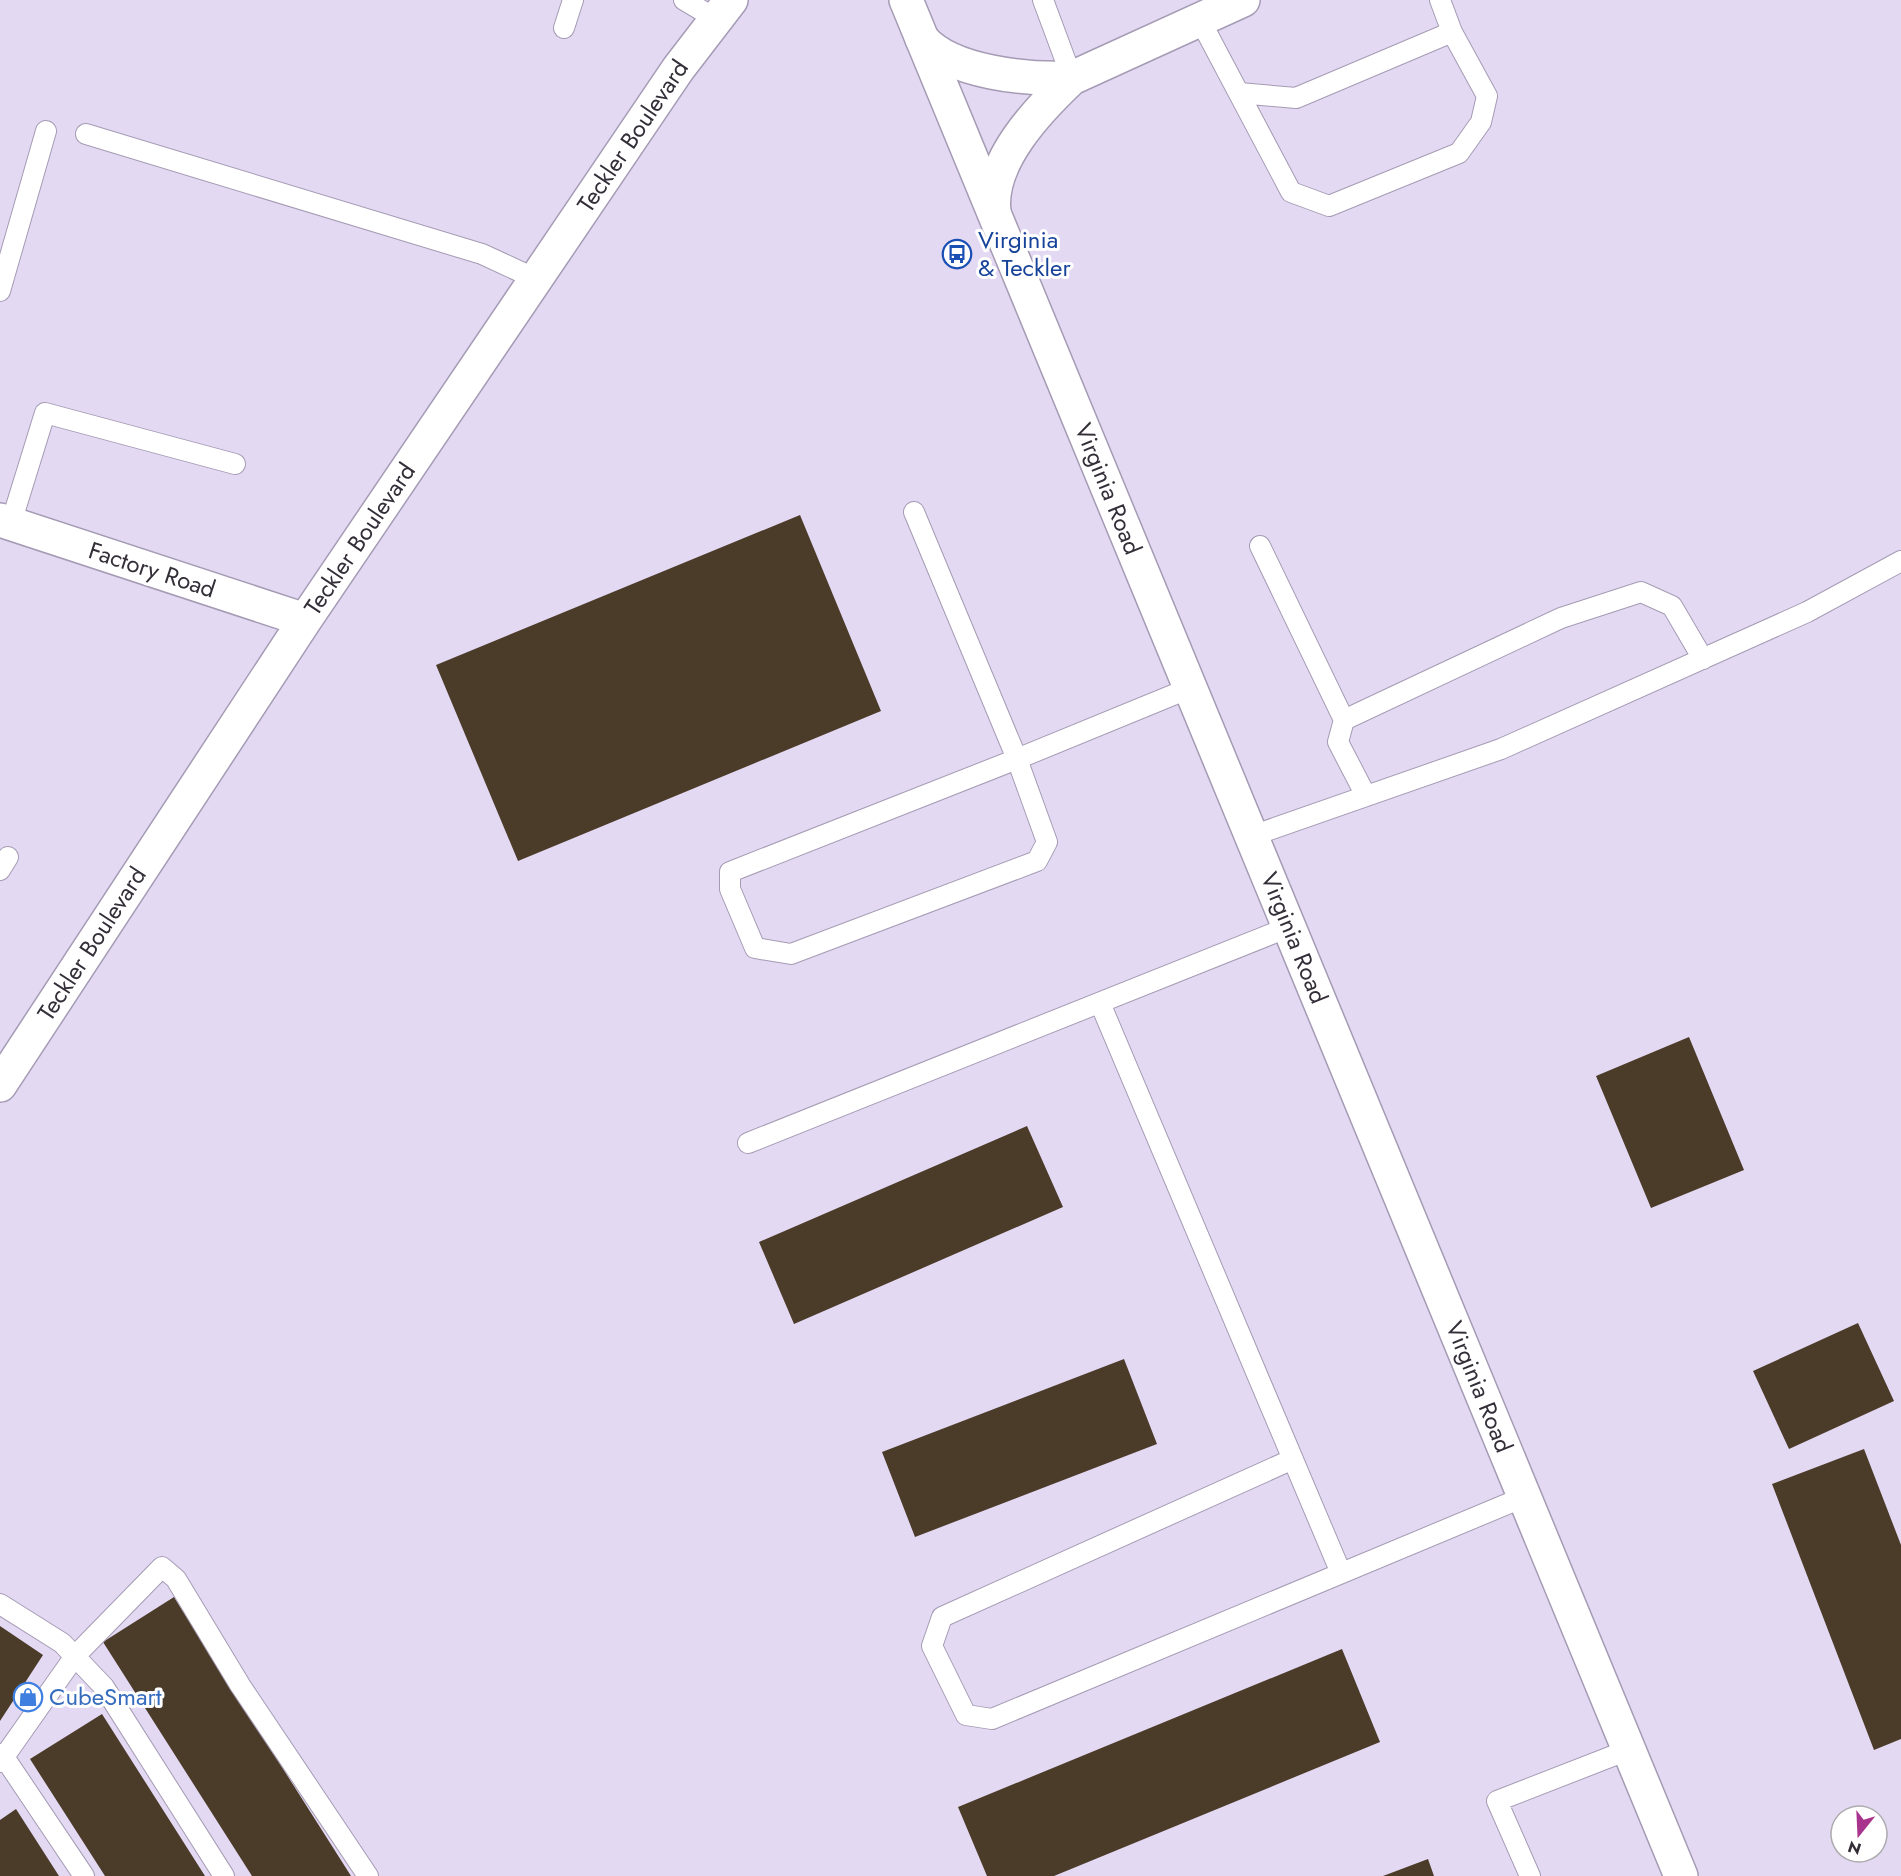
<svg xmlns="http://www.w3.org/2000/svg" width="1901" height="1876" font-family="Jost,sans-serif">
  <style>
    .building { fill: #4b3b29 }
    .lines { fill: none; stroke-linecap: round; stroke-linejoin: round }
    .lane-casing { stroke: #a59bb4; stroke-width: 22 }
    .street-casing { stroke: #a59bb4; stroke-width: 36 }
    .secondary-casing { stroke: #a59bb4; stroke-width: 36 }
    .lane { stroke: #fff; stroke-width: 20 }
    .street { stroke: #fff; stroke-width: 33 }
    .secondary { stroke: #fff; stroke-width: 33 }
    .labels { text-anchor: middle; stroke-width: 6; stroke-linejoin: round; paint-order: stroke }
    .street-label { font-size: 24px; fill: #332e38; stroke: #fff }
    .transit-label { font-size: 24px; fill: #164399; stroke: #fff; text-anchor: start }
    .shop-label { font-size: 24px; fill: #366cbe; stroke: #fff; text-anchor: start }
  </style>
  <rect width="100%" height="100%" fill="#e4d9f3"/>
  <path class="building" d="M800 515 881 711 518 861 436 665Z
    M1689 1037 1744 1170 1651 1208 1596 1076Z
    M1027 1126 1063 1207 794 1324 759 1242Z
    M1858 1323 1894 1401 1789 1449 1753 1371Z
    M1124 1359 1157 1444 915 1537 882 1452Z
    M1864 1449 1901 1545V1739L1874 1750 1772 1484Z
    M174 1597 351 1876H252L103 1642Z
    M0 1626 43 1655 0 1721Z
    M1342 1649 1380 1742 1054 1876H987L958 1807Z
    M102 1714 205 1876H105L30 1759Z
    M16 1809 59 1876H0V1820Z
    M1428 1859 1434 1876H1383Z"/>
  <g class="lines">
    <g class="lane-casing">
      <path id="lane" d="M684 0 716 19
        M1043 0 1072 78
        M1440 0 1452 32
        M1200 20 1291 192 1329 206 1459 153 1481 122 1487 96 1452 32 1296 98 1239 93
        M564 28 573 0
        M86 134 482 254 536 279
        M0 291 46 131
        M914 512 1017 759 730 872V889L755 948 791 954 1037 861 1047 842 1017 759 1190 688
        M11 523 45 413 235 464
        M1260 546 1344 720
        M1366 796 1338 742 1344 720 1561 618 1641 592 1672 606 1703 659
        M1252 836 1501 749 1807 612 1901 561
        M0 870 8 857
        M1100 1003 1341 1573
        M748 1143 1289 927
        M1293 1459 942 1617 932 1646 966 1715 992 1719 1524 1497
        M0 1604 62 1643 104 1687 224 1876
        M0 1754 4 1757 75 1656 162 1567 176 1579 240 1685 368 1876
        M0 1762 4 1757 84 1876
        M1530 1876 1497 1801 1628 1750"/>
    </g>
    <g class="street-casing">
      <path id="street" d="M922 39C951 73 1028 80 1072 78
        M994 212C988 162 1038 110 1072 78L1243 0
        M0 520 305 620
        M0 1085 305 620 678 69 731 0"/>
    </g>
    <g class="secondary-casing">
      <path id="secondary" d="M906 0 1681 1876"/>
    </g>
    <use href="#lane" class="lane"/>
    <use href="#street" class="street"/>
    <use href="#secondary" class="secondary"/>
  </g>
  <defs>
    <g id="bus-ring" transform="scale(1.5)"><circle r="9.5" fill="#fff" stroke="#1a4fb4" stroke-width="1.5"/><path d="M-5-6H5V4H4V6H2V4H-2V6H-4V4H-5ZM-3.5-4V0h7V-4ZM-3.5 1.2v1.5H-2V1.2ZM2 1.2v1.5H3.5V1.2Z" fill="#1a4fb4"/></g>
    <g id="shop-ring" transform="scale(1.5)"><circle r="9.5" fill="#fff" stroke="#3f7fe0" stroke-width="1.5"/><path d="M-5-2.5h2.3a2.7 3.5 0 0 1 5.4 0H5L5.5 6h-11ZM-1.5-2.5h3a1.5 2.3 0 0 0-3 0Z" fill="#3f7fe0"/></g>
  </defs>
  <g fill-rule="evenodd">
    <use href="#bus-ring" x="957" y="254"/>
    <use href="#shop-ring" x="28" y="1697"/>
  </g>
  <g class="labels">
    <g class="street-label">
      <text transform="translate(633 136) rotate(-56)" y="8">Teckler Boulevard</text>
      <text transform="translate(1108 489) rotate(68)" y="8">Virginia Road</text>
      <text transform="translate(360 539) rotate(-56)" y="8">Teckler Boulevard</text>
      <text transform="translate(152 570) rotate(18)" y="8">Factory Road</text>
      <text transform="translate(1294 938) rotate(68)" y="8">Virginia Road</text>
      <text transform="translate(92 944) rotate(-57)" y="8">Teckler Boulevard</text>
      <text transform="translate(1479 1387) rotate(68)" y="8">Virginia Road</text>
    </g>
    <g class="transit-label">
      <text x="978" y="248">Virginia<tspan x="978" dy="28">&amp; Teckler</tspan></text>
    </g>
    <g class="shop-label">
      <text x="49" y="1705">CubeSmart</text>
    </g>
  </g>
  <g transform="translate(1859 1834) rotate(198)"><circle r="28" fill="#ffffff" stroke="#adabaf" stroke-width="1.5"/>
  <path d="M0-4.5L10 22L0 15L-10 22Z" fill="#a9348d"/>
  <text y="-9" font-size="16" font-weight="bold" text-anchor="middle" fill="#332e38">N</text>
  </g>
</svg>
